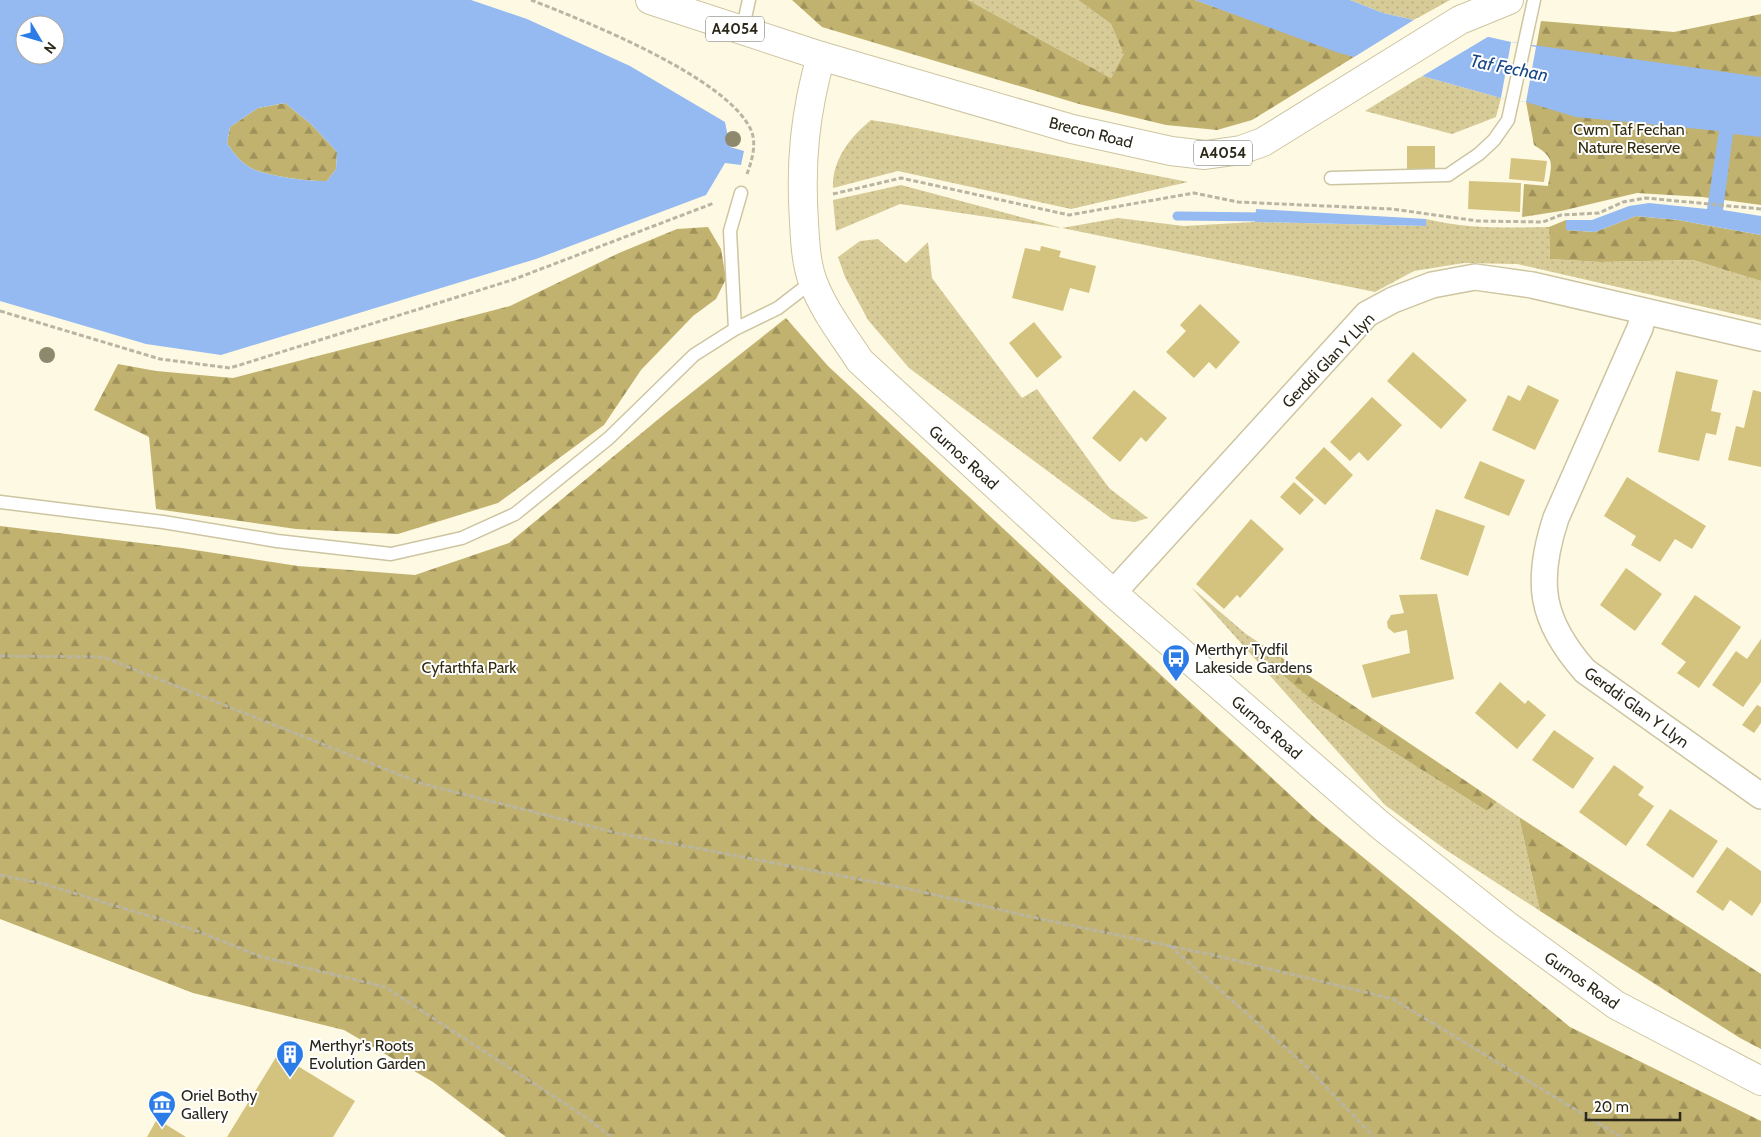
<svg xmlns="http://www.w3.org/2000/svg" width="1761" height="1137" font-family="Cabin,sans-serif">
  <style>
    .green { fill: url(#green-dots) }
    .forest { fill: url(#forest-firs) }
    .water { fill: #94baf1; fill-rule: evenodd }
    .pier { fill: #fef9e3 }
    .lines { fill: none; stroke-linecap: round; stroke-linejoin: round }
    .stream { stroke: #94baf1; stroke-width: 9 }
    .building { fill: #d3c37f }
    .lane-casing { stroke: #cdc5a1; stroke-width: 15 }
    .street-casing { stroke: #cdc5a1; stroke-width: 28 }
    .secondary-casing { stroke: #cdc5a1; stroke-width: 30 }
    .primary-casing { stroke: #cdc5a1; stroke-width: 30 }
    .path { stroke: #b9b5a2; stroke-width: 3; stroke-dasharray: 5 2.5; stroke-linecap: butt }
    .lane { stroke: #fff; stroke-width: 12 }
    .street { stroke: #fff; stroke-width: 25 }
    .secondary { stroke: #fff; stroke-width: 28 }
    .primary { stroke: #fff; stroke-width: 28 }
    .tree { fill: #8e886d }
    .labels { text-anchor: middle; stroke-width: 4; stroke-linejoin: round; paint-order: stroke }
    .shield { fill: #fff; stroke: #6b685f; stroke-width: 1 }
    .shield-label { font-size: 15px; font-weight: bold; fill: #2b281a }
    .park-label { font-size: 16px; fill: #322b0c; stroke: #fff }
    .street-label { font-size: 16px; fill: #2b281a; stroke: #fff }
    .poi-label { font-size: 16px; fill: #2b281a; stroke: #fff; text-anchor: start }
    .water-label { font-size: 18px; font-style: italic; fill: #164686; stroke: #fff }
  </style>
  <defs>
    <pattern id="green-dots" width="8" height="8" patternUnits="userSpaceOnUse" patternTransform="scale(1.25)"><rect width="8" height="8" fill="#d7cb98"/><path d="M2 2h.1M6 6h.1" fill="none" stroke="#b9ae82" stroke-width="1.8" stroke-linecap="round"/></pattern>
    <pattern id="forest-firs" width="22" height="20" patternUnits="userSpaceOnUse" patternTransform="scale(1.25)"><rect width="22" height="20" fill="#c2b26f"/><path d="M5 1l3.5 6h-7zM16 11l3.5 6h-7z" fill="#9e915a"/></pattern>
  </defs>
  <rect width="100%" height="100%" fill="#fef9e3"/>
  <path class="green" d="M968 0H1078L1111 24 1125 54 1111 78Z
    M1350 0H1450L1414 20 1383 13Z
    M1422 76 1501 98 1496 117 1452 134 1365 111Z
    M871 120 896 124 1188 182 1071 209 898 171 833 188C832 160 850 137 871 120Z
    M901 185 1062 228 1118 218 1184 226 1255 222 1425 226 1426 219C1466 229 1509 228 1549 227L1550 259 1600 262 1693 260 1761 281V320L1517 264 1464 263 1414 271 1375 292 1062 228 900 204 836 231 833 200Z
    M878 239 906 263 928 242 932 278 1022 398 1037 389 1109 488 1148 518 1135 522 1112 519 909 368 868 320 845 277 838 257 860 241Z
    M1191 587 1246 634 1281 657 1279 672 1314 702 1487 811 1497 802 1519 817 1540 911 1446 850 1385 805Z"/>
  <path class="forest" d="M792 0H968L1111 78 1124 54 1111 24 1078 0H1195L1354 57 1252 120 1217 130 1166 125 1079 104 822 27Z
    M1761 14V205L1702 197 1637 193 1561 211 1522 217 1524 184 1548 186C1552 162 1555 158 1534 145L1526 102 1541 21 1674 32Z
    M285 103 311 124 337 152 336 169 327 181C311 182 270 176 255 170 243 165 233 153 227 143L230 127 258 108Z
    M1636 216 1678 220 1761 235V281L1693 260 1600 262 1550 259 1549 227 1566 220V230L1595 232Z
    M708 227 721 249 726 279 716 299 693 316 641 370 604 425 498 503 398 534 296 529 156 509 149 437 94 410 118 364 156 371 233 378 510 306 619 253 677 229Z
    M786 318 828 366 1314 817 1570 1027 1761 1121V1137H506L433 1082 344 1030 193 993 0 919V526L182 548 298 566 415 575 509 543 667 412Z
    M1281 657 1497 802 1487 811 1314 702 1279 672Z
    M1519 817 1761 974V1049L1740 1038 1540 911Z"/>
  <path class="water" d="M0 0H471L527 19 630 66 725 122 730 147 744 151 741 165 725 163 706 195 536 259 221 355 146 344 0 301ZM25 25H55V55H25ZM285 103 311 124 337 152 336 169 327 181C311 182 270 176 255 170 243 165 233 153 227 143L230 127 258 108Z
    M1195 0H1350L1383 13 1511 42 1761 77V137L1733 134 1723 210 1761 216V235L1678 220 1636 216 1595 232 1566 230V220H1592L1629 206 1649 203 1707 209 1719 131 1576 117 1526 102 1501 98 1336 52Z
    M1256 209 1426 219V226L1255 222Z"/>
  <path class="pier" d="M1417 18 1491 35 1419 78 1351 59Z
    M1511 42 1536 47 1526 102 1501 98Z"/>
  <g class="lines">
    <path class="stream" d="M1177 216 1267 217"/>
  </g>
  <path class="building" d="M1407 146H1435V171H1407Z
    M1511 158 1547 161 1544 182 1509 179Z
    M1469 181 1521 183 1520 212 1468 209Z
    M1041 246 1061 251 1059 257 1096 266 1089 293 1070 288 1063 311 1012 298 1025 248 1040 251Z
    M1200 304 1240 342 1216 369 1209 362 1194 378 1166 352 1186 331 1180 325Z
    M1034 322 1062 357 1037 378 1009 343Z
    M1413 352 1467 400 1441 429 1387 381Z
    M1676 371 1718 380 1711 411 1721 413 1716 435 1706 433 1699 461 1658 452Z
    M1528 385 1559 400 1535 450 1492 430 1508 395 1520 401Z
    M1134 390 1167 418 1146 442 1141 437 1120 462 1092 438Z
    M1753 390 1761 392V467L1728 460 1736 426 1744 428Z
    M1372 397 1402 425 1368 461 1359 452 1350 461 1330 442Z
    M1324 447 1353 475 1325 505 1295 478Z
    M1480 461 1525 480 1509 516 1464 498Z
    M1627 477 1706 526 1692 549 1675 539 1660 562 1631 545 1636 536 1604 516Z
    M1294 482 1314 500 1300 515 1280 497Z
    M1436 509 1485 526 1468 576 1420 559Z
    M1251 519 1284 549 1240 598 1237 595 1224 609 1196 584Z
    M1626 568 1662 594 1635 631 1600 605Z
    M1437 594 1454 679 1372 698 1362 665 1410 653 1407 630 1394 633 1388 628 1387 622 1391 615 1404 613 1399 595Z
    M1695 595 1741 627 1699 688 1677 673 1686 662 1661 644Z
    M1761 639V682L1743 707 1712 685 1736 651 1747 659Z
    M1500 682 1525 704 1528 700 1546 715 1517 749 1475 713Z
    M1757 705 1761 707V723L1754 733 1742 725Z
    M1554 730 1594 758 1573 789 1532 760Z
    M1614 765 1644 787 1638 795 1654 806 1626 846 1579 812Z
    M1670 809 1718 841 1693 878 1646 845Z
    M1727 847 1761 871V902L1752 916 1730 900 1723 911 1696 892Z
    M278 1054 355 1101 333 1137H227Z
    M157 1119 186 1137H147Z"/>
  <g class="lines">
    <g class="lane-casing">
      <path id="lane" d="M742 31 749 0
        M1331 178 1448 175 1479 154 1494 140 1508 120 1534 0
        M735 329 730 231 741 193
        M0 502 163 522 277 541 391 554 462 538 515 514 609 438 694 355 735 329 778 308 813 281"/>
    </g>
    <g class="street-casing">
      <path id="street" d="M1644 312 1640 328 1556 518C1535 582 1540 620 1585 671L1761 796
        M1113 593 1367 314 1393 300 1432 285 1475 277 1532 285 1761 338"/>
    </g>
    <g class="secondary-casing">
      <path id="secondary" d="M821 56C805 113 800 162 804 222 805 241 806 264 813 282 824 311 843 335 860 361L1113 593 1380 825 1505 924 1616 1005 1761 1081"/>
    </g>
    <g class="primary-casing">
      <path id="primary" d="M650 0 821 56 1072 129 1171 151 1205 155 1241 150 1263 142 1460 20 1509 0"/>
    </g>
    <path class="path" d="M531 0C585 21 727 77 751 130 757 144 752 160 747 174
      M833 194 901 178 1069 215 1194 193 1238 202 1392 209 1478 221 1543 222 1561 215 1599 213 1623 202 1646 198 1761 209
      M0 311 160 359 230 368 512 280 714 203
      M0 656 103 657 423 784 617 833 905 888 1041 919 1213 955 1393 999 1621 1137
      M0 875 44 884 192 929 262 957 385 987 587 1118 611 1137
      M1170 946 1304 1064 1374 1137"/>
    <use href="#lane" class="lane"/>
    <use href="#street" class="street"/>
    <use href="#secondary" class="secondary"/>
    <use href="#primary" class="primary"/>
  </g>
  <g class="tree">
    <circle cx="733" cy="139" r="8"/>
    <circle cx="47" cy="355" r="8"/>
  </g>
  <defs>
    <g id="bus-pin" transform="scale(1.4375)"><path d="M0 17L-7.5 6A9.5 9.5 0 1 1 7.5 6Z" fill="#2c7ce7" stroke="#fff"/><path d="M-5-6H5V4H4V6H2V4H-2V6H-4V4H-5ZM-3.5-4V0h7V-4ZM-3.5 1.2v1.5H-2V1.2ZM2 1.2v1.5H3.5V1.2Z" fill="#fff"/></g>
    <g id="building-pin" transform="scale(1.4375)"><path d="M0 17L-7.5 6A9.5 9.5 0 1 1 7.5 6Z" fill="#2c7ce7" stroke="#fff"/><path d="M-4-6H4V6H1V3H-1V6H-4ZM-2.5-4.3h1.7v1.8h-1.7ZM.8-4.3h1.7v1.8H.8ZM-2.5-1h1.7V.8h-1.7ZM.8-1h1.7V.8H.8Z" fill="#fff"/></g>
    <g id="museum-pin" transform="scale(1.4375)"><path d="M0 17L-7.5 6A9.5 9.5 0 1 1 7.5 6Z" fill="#2c7ce7" stroke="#fff"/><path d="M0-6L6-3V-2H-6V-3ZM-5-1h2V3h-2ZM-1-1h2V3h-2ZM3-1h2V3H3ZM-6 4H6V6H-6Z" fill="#fff"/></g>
  </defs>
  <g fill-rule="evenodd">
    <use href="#bus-pin" x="1176" y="658"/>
    <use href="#building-pin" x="290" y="1054"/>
    <use href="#museum-pin" x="162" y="1104"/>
  </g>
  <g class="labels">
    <g class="shield">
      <rect x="706" y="16.5" width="58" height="25" rx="4"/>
      <rect x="1194" y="140.5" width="58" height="25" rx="4"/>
    </g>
    <g class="shield-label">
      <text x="735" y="34">A4054</text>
      <text x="1223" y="158">A4054</text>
    </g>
    <g class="park-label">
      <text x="1629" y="135">Cwm Taf Fechan<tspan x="1629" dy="18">Nature Reserve</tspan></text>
      <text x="469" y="673">Cyfarthfa Park</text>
    </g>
    <g class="street-label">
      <text transform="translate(1091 132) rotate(14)" y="6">Brecon Road</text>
      <text transform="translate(1328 360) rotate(-46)" y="6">Gerddi Glan Y Llyn</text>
      <text transform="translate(964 457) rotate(42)" y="6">Gurnos Road</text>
      <text transform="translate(1637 707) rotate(36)" y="6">Gerddi Glan Y Llyn</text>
      <text transform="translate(1267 727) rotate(41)" y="6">Gurnos Road</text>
      <text transform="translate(1582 980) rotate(35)" y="6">Gurnos Road</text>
    </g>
    <g class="poi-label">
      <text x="1195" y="655">Merthyr Tydfil<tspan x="1195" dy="18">Lakeside Gardens</tspan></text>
      <text x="309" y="1051">Merthyr's Roots<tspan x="309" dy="18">Evolution Garden</tspan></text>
      <text x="181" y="1101">Oriel Bothy<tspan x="181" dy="18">Gallery</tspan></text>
    </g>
    <g class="water-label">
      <text transform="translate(1509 68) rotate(11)" y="6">Taf Fechan</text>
    </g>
  </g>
  <g transform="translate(40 40) rotate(128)"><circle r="24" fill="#ffffff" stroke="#aaa9a3"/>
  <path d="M0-4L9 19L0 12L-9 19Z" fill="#2c7ce7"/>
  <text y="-8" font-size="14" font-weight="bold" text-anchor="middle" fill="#2b281a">N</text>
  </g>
  <path d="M1586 1112v8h94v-8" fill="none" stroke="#2b281a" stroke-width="2.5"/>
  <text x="1594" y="1112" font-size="15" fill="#2b281a" stroke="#ffffff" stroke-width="4" paint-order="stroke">20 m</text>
</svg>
